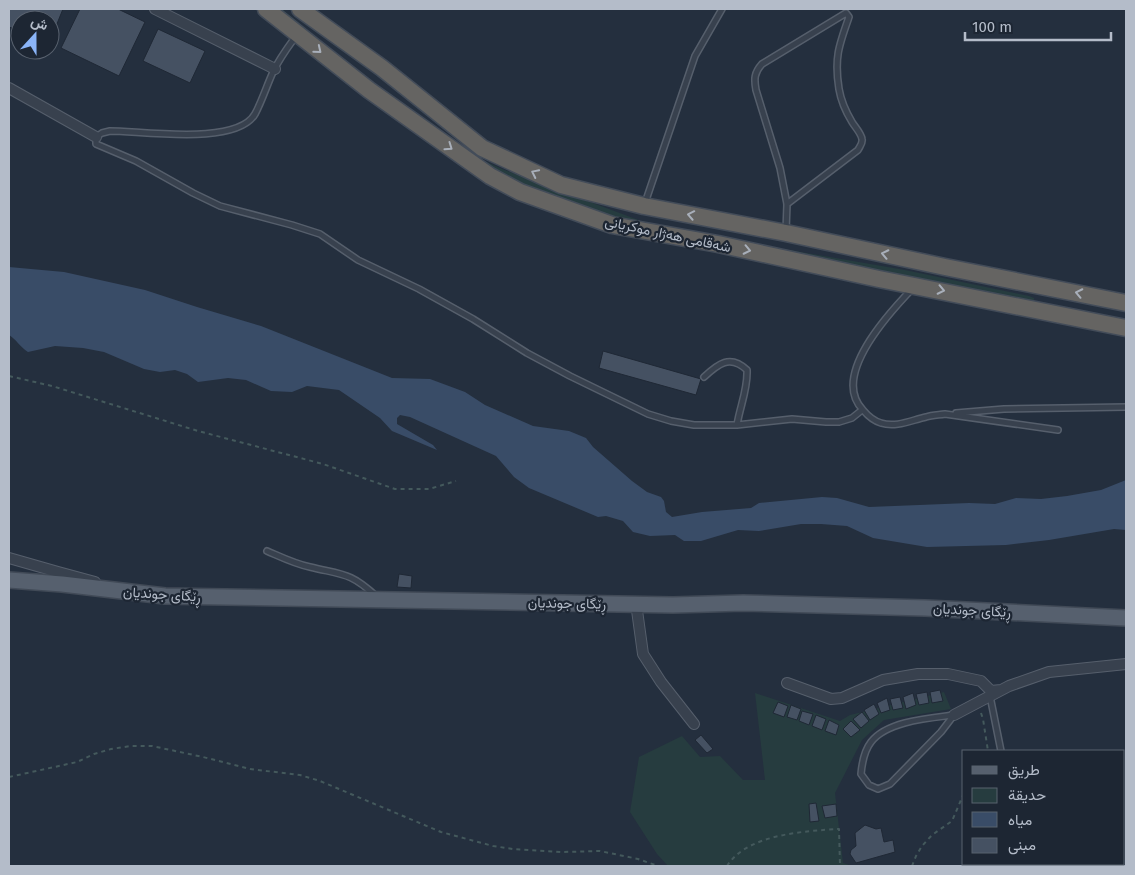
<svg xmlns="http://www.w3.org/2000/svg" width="1135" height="875" font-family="'Fira Sans',Vazirmatn,sans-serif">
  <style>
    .green { fill: #263c3f }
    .water { fill: #394c67 }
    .building { fill: #455162; stroke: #1f2835 }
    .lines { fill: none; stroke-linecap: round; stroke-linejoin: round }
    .service-casing { stroke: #565f6c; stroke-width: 8 }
    .minor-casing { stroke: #565f6c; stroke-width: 12 }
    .primary-casing { stroke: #414a57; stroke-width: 18 }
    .trunk-casing { stroke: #434c59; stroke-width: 19 }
    .path { stroke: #44595c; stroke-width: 2; stroke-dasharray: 4 4; stroke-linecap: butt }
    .service { stroke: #38414e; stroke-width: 5 }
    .minor { stroke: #38414e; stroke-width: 10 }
    .primary { stroke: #56606e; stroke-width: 15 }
    .trunk { stroke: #656462; stroke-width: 16 }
    .oneway { stroke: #a8afba }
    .labels { text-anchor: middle; stroke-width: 4.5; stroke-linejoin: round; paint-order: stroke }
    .street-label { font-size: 14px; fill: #b4bcc9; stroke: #1d2633 }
  </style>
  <rect width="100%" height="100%" fill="#242f3e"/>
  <path class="green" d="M268 9H282L372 83 480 159 502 169 641 221 720 238 905 270 1029 296 1034 298V301L1029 305 640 230 498 178Z
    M944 692 951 709 884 720 862 740 835 793 843 863 852 866H668L657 854 630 812 639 757 682 736 700 757 720 756 743 780H765L755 693 840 721 850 715Z"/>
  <path class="water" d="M9 267 64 272 145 290 197 307 261 326 392 378 430 379 465 392 485 405 533 426 569 431 586 438 593 447 632 481 647 492 661 497 664 501 666 512 672 517 702 512 751 508 759 503 822 497 837 498 869 507 969 503 995 504 1016 498 1041 499 1067 496 1101 490 1126 480V530L1114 529 1049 540 1006 545 927 547 873 538 847 526 821 524H801L759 531 738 530 701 541H684L675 535 650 536 633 532 623 521 606 516 598 517 529 488 514 477 496 456 410 417 400 415 397 418V424L433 445 437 450 392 431 380 418 339 390 307 386 292 392 271 391 246 380 228 378 198 382 187 374 175 370 160 372 144 369 104 352 83 348 55 346 28 352C20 347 16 339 9 335Z"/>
  <path class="building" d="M9 9H63L50 41V20H20V31L9 27Z
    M80 9H118L145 22 119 76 61 48Z
    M158 29 205 51 190 83 143 61Z
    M603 351 701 379 696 395 599 368Z
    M399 574 412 576 411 588 397 587Z
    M940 690 943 701 932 703 930 692Z
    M927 692 929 703 919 705 916 694Z
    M913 693 916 705 906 709 903 697Z
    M900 697 903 708 893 710 890 699Z
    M887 698 890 710 881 713 877 703Z
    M778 702 788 706 784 717 773 713Z
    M874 704 879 714 870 720 864 710Z
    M791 705 801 709 797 720 787 717Z
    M802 711 813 714 809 725 799 721Z
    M862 712 869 721 861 728 853 719Z
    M816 715 826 719 822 730 812 726Z
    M829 720 839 725 836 735 825 731Z
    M851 721 860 730 851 737 843 729Z
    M701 735 713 749 707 753 695 740Z
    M816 803 819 821 810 822 809 804Z
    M836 804 837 816 825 818 822 806Z
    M865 825 876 829 881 828 884 842 893 840 895 852 856 863 850 854 851 850 856 846 855 833Z"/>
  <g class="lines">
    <g class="service-casing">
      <path id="service" d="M296 36C288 47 279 59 273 72 267 85 262 101 255 114 237 146 142 131 110 131L102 133 96 137V144L136 161 193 193 220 206 292 225 320 234 358 260 419 289 473 319 527 353 570 376 648 414 671 421 694 425H737L792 419 826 422H839L852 418 862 410
        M645 203 695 56 722 9
        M786 231 787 204 780 168 756 90C754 79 754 73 762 64L846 13 849 17C839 45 834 58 839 89 841 101 846 112 852 122 855 127 861 133 862 139 863 143 860 146 858 150L787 204
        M912 289C889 313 830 376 863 410 868 416 874 421 881 423 896 428 912 420 926 417 932 415 939 415 945 414L1058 430
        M704 377C718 364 730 354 747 370 748 389 740 406 737 425
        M956 413 1004 409 1126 407
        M267 551C281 557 295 564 310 567 343 575 350 572 376 596
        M990 696 1001 751
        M954 715 941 732 890 784 878 789 869 785 861 774C862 763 864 751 871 742 887 721 930 718 954 715Z"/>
    </g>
    <g class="minor-casing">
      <path id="minor" d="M155 9 275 69
        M9 88 96 137
        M9 558 58 572 95 582
        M636 603 643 654 661 682 694 724
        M787 683 831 699 842 698 883 680 918 674H948L981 681 991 691 1001 690
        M954 715 1009 686 1049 672 1126 664"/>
    </g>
    <g class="primary-casing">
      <path id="primary" d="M9 580 62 584 165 596 673 605 743 603 925 608 1126 618"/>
    </g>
    <g class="trunk-casing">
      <path id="trunk" d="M266 9 369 90 490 176 520 192 612 225 718 244 879 279 1126 328
        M300 9 382 68 482 148 561 185 644 206 786 233 945 267 1126 303"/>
    </g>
    <path class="path" d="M9 376 52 386 198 431 323 464 395 489H429L456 481
      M981 713 983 719 988 751
      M9 777 77 762 94 754 111 749 131 746H152L203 757 250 769 300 775 320 781 441 832 493 846 513 849 562 852 600 851 638 859 658 866
      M727 866C747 834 805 831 839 829L840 866
      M912 866 916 856 922 846 932 835 952 821 964 793"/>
    <use href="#service" class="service"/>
    <use href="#minor" class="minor"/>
    <use href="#primary" class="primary"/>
    <use href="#trunk" class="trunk"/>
  </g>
  <defs><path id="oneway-chevron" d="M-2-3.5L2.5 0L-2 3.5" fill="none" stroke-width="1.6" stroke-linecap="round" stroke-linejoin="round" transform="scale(1.25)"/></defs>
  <g class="oneway">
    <use href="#oneway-chevron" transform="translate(318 50) rotate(39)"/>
    <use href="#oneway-chevron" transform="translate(449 147) rotate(35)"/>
    <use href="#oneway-chevron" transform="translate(535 173) rotate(-154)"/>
    <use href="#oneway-chevron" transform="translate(691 215) rotate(-169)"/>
    <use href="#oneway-chevron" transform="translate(747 250) rotate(12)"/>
    <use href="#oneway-chevron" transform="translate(885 254) rotate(-168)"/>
    <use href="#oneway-chevron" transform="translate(941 290) rotate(12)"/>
    <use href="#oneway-chevron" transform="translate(1079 293) rotate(-168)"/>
  </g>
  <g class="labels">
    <g class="street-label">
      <text transform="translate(668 234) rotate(12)" y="5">شەقامی ھەژار موکریانی</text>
      <text transform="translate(162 594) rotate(4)" y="5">ڕێگای جوندیان</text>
      <text transform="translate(567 603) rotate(1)" y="5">ڕێگای جوندیان</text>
      <text transform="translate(972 610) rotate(3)" y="5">ڕێگای جوندیان</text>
    </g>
  </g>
  <rect width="1135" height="875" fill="none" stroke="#b4bcc9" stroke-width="20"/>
  <rect x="962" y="750" width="162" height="115" fill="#1d2633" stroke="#59626f"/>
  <rect x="972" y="766" width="25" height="8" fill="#56606e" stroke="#59626f"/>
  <text x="1008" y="775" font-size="15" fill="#b4bcc9">طريق</text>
  <rect x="972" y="788" width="25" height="15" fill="#263c3f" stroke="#59626f"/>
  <text x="1008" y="800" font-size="15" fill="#b4bcc9">حديقة</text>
  <rect x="972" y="812" width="25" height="15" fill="#394c67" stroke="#59626f"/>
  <text x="1008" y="825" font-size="15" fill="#b4bcc9">مياه</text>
  <rect x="972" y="838" width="25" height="15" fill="#455162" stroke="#59626f"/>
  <text x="1008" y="850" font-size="15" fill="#b4bcc9">مبنى</text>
  <g transform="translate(35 35) rotate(21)"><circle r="24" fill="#1d2633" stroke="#59626f"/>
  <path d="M0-4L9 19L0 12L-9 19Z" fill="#8ab4f8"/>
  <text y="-8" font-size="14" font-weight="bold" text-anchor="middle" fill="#b4bcc9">ش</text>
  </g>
  <path d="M965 32v8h146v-8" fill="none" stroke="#b4bcc9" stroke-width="2.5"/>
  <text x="972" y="32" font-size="15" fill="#b4bcc9" stroke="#1d2633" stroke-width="4" paint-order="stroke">100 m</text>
</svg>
